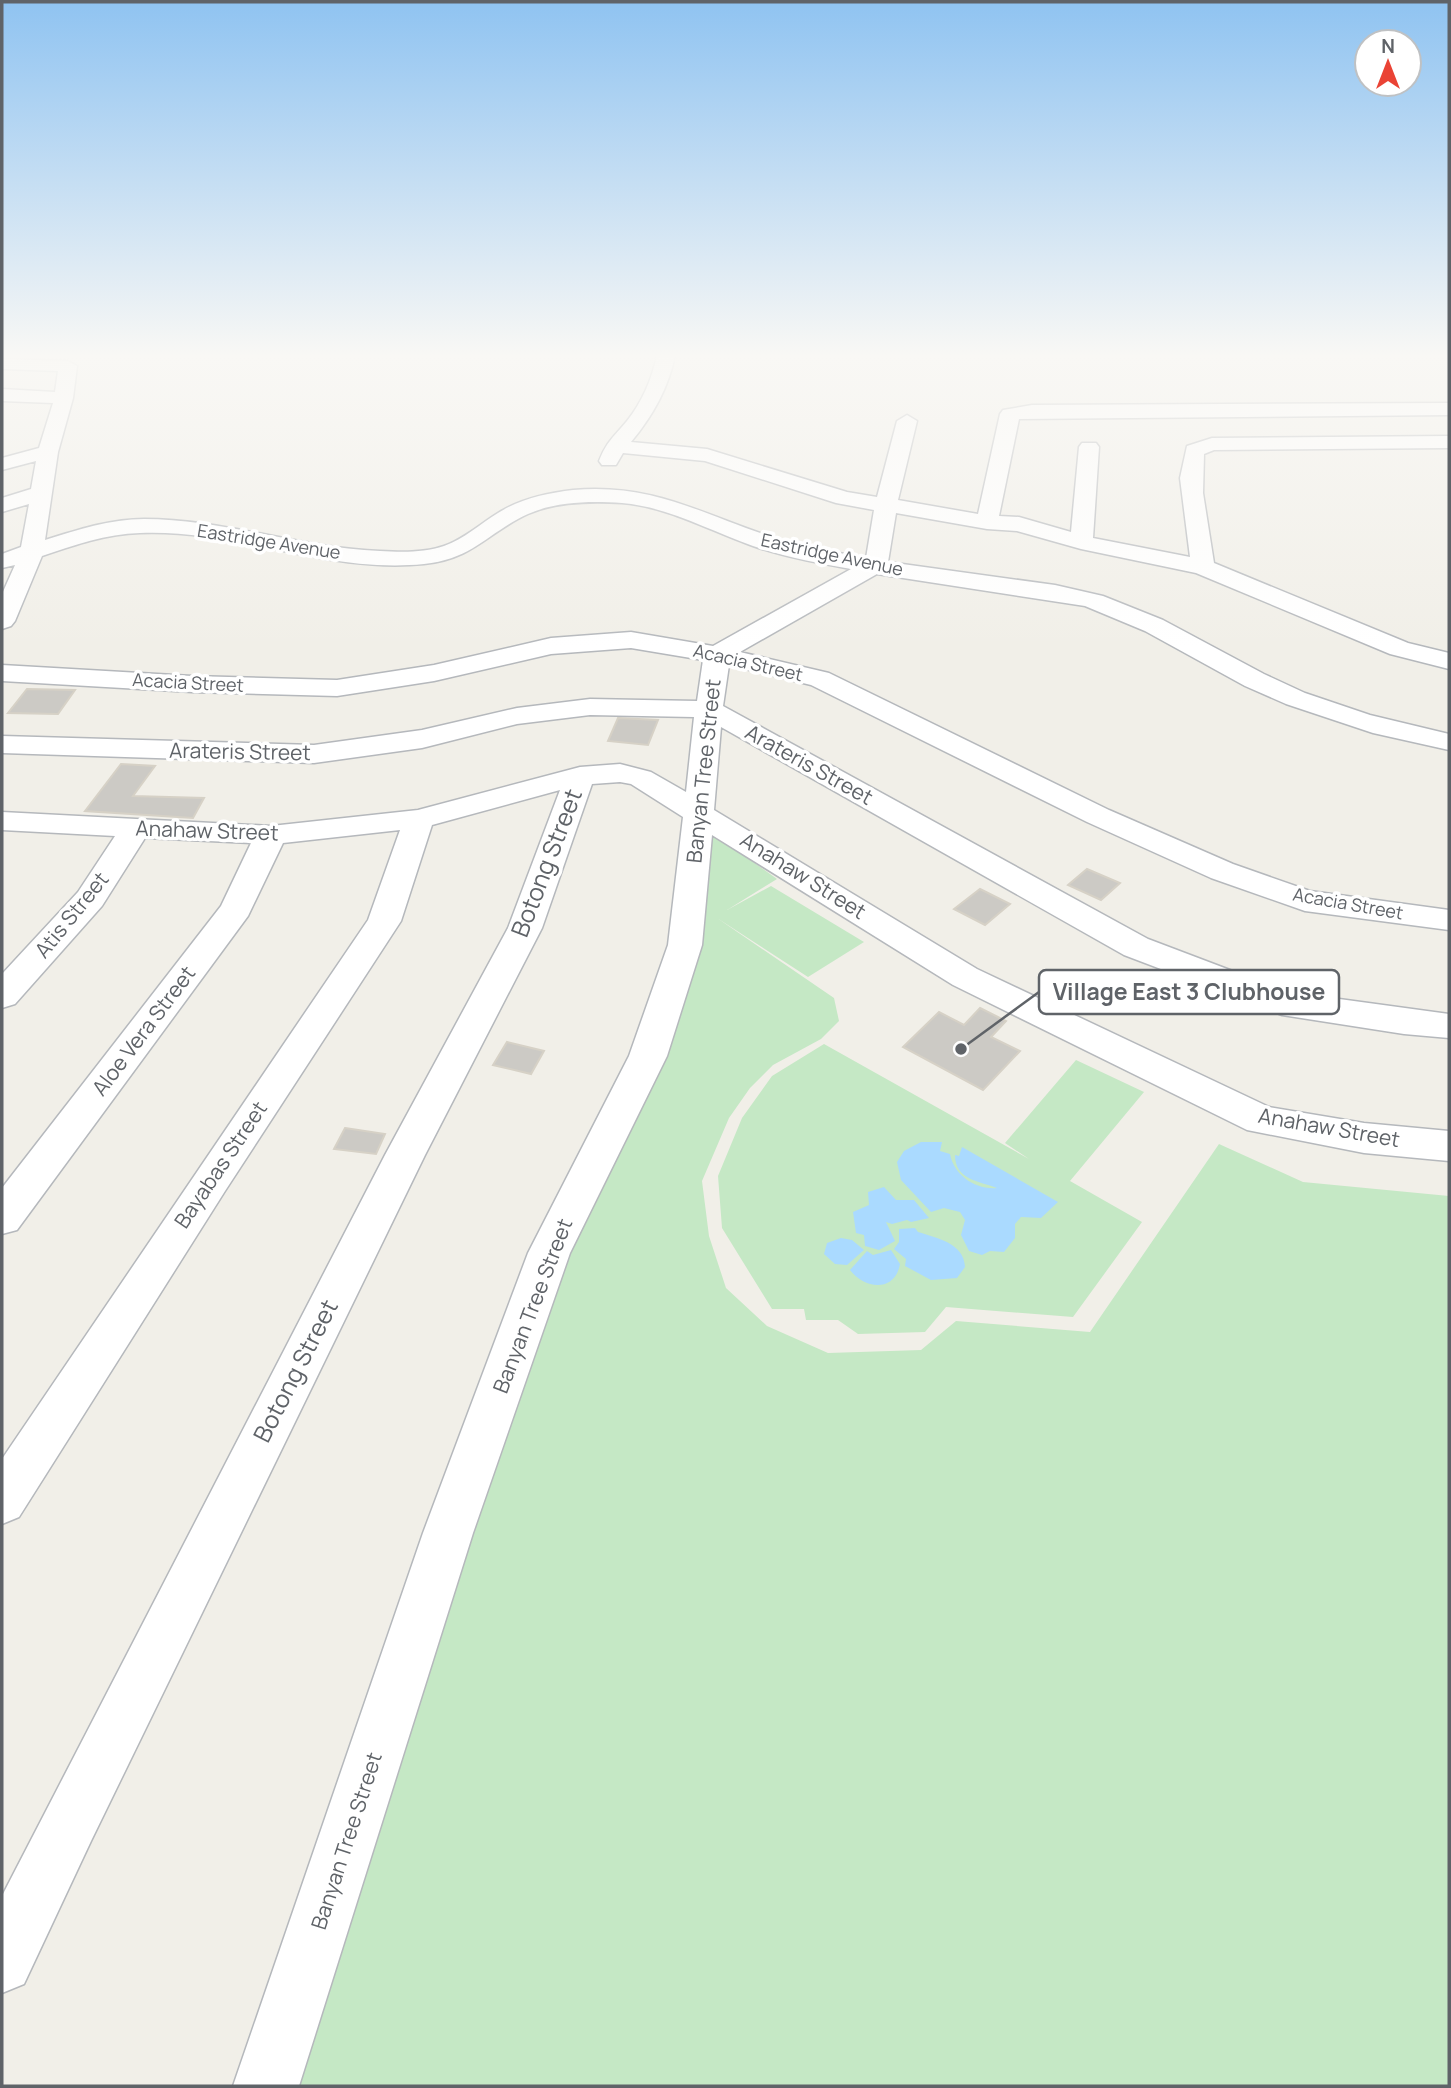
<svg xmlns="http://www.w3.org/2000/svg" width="1451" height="2088" font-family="Manrope,sans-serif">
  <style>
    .green { fill: #c5e8c5 }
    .water { fill: #aadaff }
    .building { fill: #cccac5; stroke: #d6d1c6; stroke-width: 2 }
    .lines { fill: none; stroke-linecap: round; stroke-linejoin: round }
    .minor-casing { stroke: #b5b8bc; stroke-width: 3 }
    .minor { fill: #fff; fill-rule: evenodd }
    .labels { text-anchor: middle; stroke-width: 7; stroke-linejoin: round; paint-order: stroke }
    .far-street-label { font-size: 18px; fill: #5f6368; stroke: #fff }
    .street-label { font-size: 21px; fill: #5f6368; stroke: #fff }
    .near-street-label { font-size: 24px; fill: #5f6368; stroke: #fff }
    .leader { fill: none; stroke: #5f6368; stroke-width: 2.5 }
    .callout-dot { fill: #5f6368; stroke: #fff; stroke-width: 2.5 }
    .callout { fill: #fff; stroke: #5f6368; stroke-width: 2.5 }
    .callout-label { font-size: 23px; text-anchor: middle; font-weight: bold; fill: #5f6368 }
  </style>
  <rect width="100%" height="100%" fill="#f1efe8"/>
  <path class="green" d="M708 830 777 879 727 910 771 886 864 942 808 977 717 918 834 998 839 1021 821 1039 773 1065 750 1088 729 1118 702 1181 709 1236 726 1288 767 1326 828 1353 921 1350 956 1321 1090 1332 1219 1144 1303 1182 1449 1196V2086H284Z
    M824 1044 1029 1159 1005 1143 1076 1060 1144 1092 1070 1181 1142 1222 1073 1317 946 1307 925 1332 858 1334 838 1320H806L804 1309H772L722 1228 718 1176 742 1118 772 1076Z"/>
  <path class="water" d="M921 1142H942L940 1151 950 1154C954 1175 975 1190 997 1188 979 1181 955 1180 955 1155L959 1156 962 1147 1058 1202 1041 1218 1021 1217 1015 1224V1238L1004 1252 990 1251 982 1255 969 1251 961 1235 965 1220 960 1212 944 1208 931 1212 901 1180 897 1162 904 1151Z
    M884 1187 896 1200H914L929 1218 911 1222 907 1220 892 1224 886 1222 895 1241 879 1250 865 1246 864 1235 856 1233 853 1212 869 1205 868 1192Z
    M915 1228 918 1232C937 1238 964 1243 965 1267L957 1278 931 1280 905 1266 906 1259 894 1249 899 1242V1229Z
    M841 1238 852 1240 864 1250 847 1265 835 1264 824 1254 827 1243Z
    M891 1250 900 1264C895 1293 864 1289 850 1270L867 1251 873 1255Z"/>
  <path class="building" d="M27 689 75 690 58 714 8 713Z
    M618 718 658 720 648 745 608 741Z
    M121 764 155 766 133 796 204 798 193 818 85 811Z
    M1087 869 1120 883 1101 900 1068 885Z
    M980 889 1010 904 985 925 954 909Z
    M980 1008 1006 1021 991 1037 1020 1051 983 1090 903 1047 939 1012 964 1025Z
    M507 1042 544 1051 531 1074 493 1065Z
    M345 1128 385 1134 376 1154 334 1149Z"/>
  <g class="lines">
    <g class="minor-casing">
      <path id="minor" d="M657 355H675C669 387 652 417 631 442L707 449 847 492 877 497 897 421 907 415 917 421 898 500 978 514 1000 414 1003 410 1032 405 1449 403V415L1019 419 999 516 1019 517 1071 532 1079 447 1082 443H1096L1099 447 1093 538 1190 557 1180 478 1187 446 1212 438 1449 436V448L1214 450 1204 454 1203 493 1214 563 1408 643 1449 653V669L1390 654 1196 573 1081 549 1017 531 987 529 896 513 888 562 1055 585 1103 596 1163 620 1264 674 1305 693 1370 715 1449 734V750L1373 733 1286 704 1245 686 1145 631 1085 606 877 574 740 652 829 673 1109 810 1233 864 1310 891 1449 910V930L1305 911 1211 878 1087 822 811 685 729 665 723 706 1148 939 1288 992 1449 1014V1038L1404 1034 1282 1015 1124 955 721 727 714 810 977 969 1269 1107 1364 1123 1449 1131V1161L1364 1153 1247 1130 953 985 712 835 702 945 667 1056 570 1253 473 1533 299 2086H233L423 1533 528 1253 629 1056 668 945 683 817 631 784 620 782 592 784 542 928 425 1155 91 1841 24 1984 2 1993V1896L385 1155 508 928 560 790 432 825 401 921 225 1191 19 1517 2 1524V1459L368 920 400 830 283 843 248 916 17 1230 2 1234V1188L221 906 251 843 145 838 102 906 15 1004 2 1008V974L78 892 115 836 2 830V812L271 826 418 810 580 767 620 764 651 772 686 792 694 717 590 715 517 724 422 748 314 763 2 753V736L314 745 422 730 517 708 590 699 697 701 703 660 631 648 551 654 434 681 337 696 192 692 2 681V665L192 676 337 680 434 665 551 638 631 632 713 646 851 569C818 563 785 557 753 546 710 531 669 507 622 503 592 501 557 501 528 514 488 532 474 559 424 564 327 574 236 529 140 533 106 534 74 545 42 556L15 621 11 626 2 629V594L15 565 2 568V554L21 547 29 504 2 512V498L31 489 36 461 2 470V458L39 448 53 403 2 401V389L55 392 58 371 2 369V359L68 361 77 366 73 398 58 452 45 540C77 530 110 519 144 519 224 519 300 548 380 551 400 552 424 553 444 546 464 539 480 524 498 513 520 499 547 493 573 490 653 483 701 514 772 537 802 547 834 552 866 558L874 510 836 503 705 461 623 453 616 465H602L599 461C607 441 613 438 627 421 642 402 652 379 657 355Z"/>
    </g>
    <use href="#minor" class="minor"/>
  </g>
  <linearGradient id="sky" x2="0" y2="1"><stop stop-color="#8fc3f1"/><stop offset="0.55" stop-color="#f9f8f5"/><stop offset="1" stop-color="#f9f8f5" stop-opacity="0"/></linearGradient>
  <rect width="1451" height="647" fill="url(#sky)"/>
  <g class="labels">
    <g class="far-street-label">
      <text transform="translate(269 542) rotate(9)" y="6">Eastridge Avenue</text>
      <text transform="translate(832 555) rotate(12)" y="6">Eastridge Avenue</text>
      <text transform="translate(748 663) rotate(13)" y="6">Acacia Street</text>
      <text transform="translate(188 683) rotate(3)" y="6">Acacia Street</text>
      <text transform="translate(1348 904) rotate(10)" y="6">Acacia Street</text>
    </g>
    <g class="street-label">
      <text transform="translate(240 752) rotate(1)" y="7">Arateris Street</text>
      <text transform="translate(809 765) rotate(29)" y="7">Arateris Street</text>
      <text transform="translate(704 771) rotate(-84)" y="7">Banyan Tree Street</text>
      <text transform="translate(207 831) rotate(2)" y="7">Anahaw Street</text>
      <text transform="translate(803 876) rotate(32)" y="7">Anahaw Street</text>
      <text transform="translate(72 915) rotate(-51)" y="7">Atis Street</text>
      <text transform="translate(144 1031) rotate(-53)" y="7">Aloe Vera Street</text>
      <text transform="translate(1329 1128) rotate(10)" y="7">Anahaw Street</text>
      <text transform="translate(221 1165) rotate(-56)" y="7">Bayabas Street</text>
      <text transform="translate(533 1306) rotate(-69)" y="7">Banyan Tree Street</text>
      <text transform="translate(347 1841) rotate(-72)" y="7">Banyan Tree Street</text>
    </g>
    <g class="near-street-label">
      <text transform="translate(547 863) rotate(-69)" y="8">Botong Street</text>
      <text transform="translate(296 1371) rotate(-63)" y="8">Botong Street</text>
    </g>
  </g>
  <path class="leader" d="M961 1049L1039 992"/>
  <circle class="callout-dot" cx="961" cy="1049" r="7"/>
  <rect class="callout" x="1039" y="970" width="300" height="44" rx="7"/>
  <g class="callout-label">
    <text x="1189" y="1000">Village East 3 Clubhouse</text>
  </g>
  <rect width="1451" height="2088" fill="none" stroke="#5f6368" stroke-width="7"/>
  <g transform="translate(1388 63)"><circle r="33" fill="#ffffff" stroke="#bfc1c3" stroke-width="2"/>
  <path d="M0-5L12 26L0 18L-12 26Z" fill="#ea4335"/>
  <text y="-10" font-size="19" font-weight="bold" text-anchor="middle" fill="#5f6368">N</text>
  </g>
</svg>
